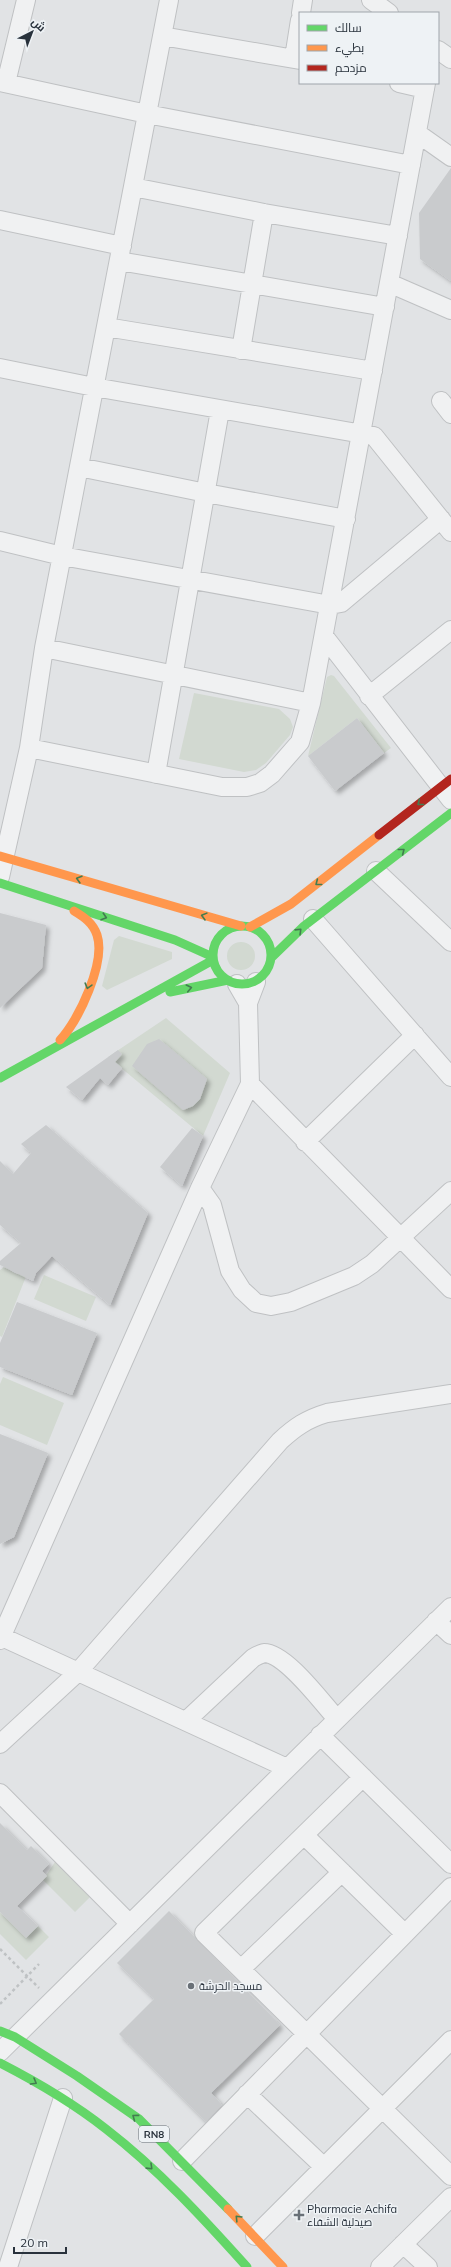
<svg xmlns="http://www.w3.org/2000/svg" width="451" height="2267" font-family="Mulish,Cairo,sans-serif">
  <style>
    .green { fill: #d2d9d1 }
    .building { fill: #c9cbcd; filter: url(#shadow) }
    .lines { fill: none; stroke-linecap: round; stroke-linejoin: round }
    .street-casing { stroke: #bfc1c3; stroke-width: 20 }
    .path { stroke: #bfc2c4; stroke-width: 2.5; stroke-dasharray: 3 3; stroke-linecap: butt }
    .street { stroke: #f0f1f2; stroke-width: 18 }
    .fast { stroke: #63d668; stroke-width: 9 }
    .slow { stroke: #ff974d; stroke-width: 9 }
    .jam { stroke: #b3261e; stroke-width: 9 }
    .oneway { stroke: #437c50 }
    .poi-dot { fill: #697077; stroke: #eef2f5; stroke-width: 1.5 }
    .labels { text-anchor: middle; stroke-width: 3; stroke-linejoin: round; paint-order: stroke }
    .shield { fill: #eef2f5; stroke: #646c74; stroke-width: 1 }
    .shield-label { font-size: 10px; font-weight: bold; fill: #29323c }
    .poi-label { font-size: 11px; fill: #29323c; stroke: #eef2f5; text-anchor: start }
  </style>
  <defs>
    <filter id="shadow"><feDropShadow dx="3.5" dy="3.5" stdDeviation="2" flood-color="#0004"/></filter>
  </defs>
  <rect width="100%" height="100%" fill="#e1e3e5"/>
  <path class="green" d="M331 675 334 676 391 748 384 753 357 718 308 756 327 677Z
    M194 693 279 709 290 719 293 727 290 735 266 763 256 770 244 772 179 759Z
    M119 936 172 952V959L107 990 102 986 114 940Z
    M227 956a14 14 0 1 1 28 0a14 14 0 1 1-28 0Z
    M166 1018 230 1073 203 1136 108 1057Z
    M7 1265C11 1274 18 1275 27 1274L2 1337 0 1336V1270Z
    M44 1275 96 1297 86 1321 34 1299Z
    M3 1377 64 1403 47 1445 0 1425V1384Z
    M55 1862 90 1897 75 1912 43 1880Z
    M0 1912 26 1937 38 1926 49 1937 26 1960 0 1934Z"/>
  <path class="building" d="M451 168V281L420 259 419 213Z
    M357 718 384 753 335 791 308 756Z
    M0 913 46 925 42 968 0 1008Z
    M159 1039 207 1079 200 1099 193 1106 183 1110 132 1066 147 1044Z
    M118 1050 122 1054 115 1062 122 1068 108 1085 100 1078 82 1100 66 1087Z
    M46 1125 148 1213 110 1305 52 1256 36 1273 33 1281 0 1265V1261L21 1243 0 1225V1161L13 1174 31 1153 21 1144Z
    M192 1128 203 1136 182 1186 160 1167Z
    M17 1302 97 1333 72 1395 0 1367V1343Z
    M0 1434 48 1453 14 1537 0 1544Z
    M0 1823 27 1850 31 1846 49 1864 42 1871 47 1876 17 1906 38 1926 26 1938 0 1912Z
    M169 1911 280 2025 211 2093 222 2105 206 2122 119 2034 154 1999 117 1963Z"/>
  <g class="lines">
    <g class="street-casing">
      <path id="street" d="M371 0 389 13
        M301 13 303 0
        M162 36 300 60
        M438 50 451 59
        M294 58 300 20
        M0 82 147 114 411 165
        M6 83 26 0
        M399 83 425 89
        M417 133 451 157
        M133 187 264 213 398 236
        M0 220 122 246
        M119 261 385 307
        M389 283 451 310
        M106 327 373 371
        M241 350 264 213
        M0 368 94 387 374 436 451 532
        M441 401 451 414
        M79 467 206 493 346 519
        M0 541 62 556 330 605 341 603 441 519
        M324 636 451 800
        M44 648 311 703
        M369 696 451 630
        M29 748 222 787H247L260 783 272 774 300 742 311 703 426 83
        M156 774 220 410
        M376 871 451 942
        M0 877 29 748 44 648 169 0
        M313 919 451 1077
        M237 984 248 1003 256 982
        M248 1003 250 1084 451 1289
        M305 1142 415 1035
        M200 1188 212 1205 230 1271 242 1290 256 1303 271 1306 291 1302 354 1276 372 1264 451 1191
        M436 1621 451 1635
        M0 1636 287 1768
        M0 1640 200 1188 250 1084
        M186 1721 253 1658C256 1656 261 1654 264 1653 286 1653 323 1704 337 1719
        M320 1735 451 1864
        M0 1744 77 1673 280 1441C295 1427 307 1419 327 1413L451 1394
        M363 1777 204 1933 451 2176
        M0 1793 130 1924
        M304 1835 405 1934
        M241 1969 342 1872
        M0 2052 451 1607
        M247 2094 324 2167
        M182 2161 451 1887
        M255 2236 451 2040
        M403 2244 428 2267
        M8 2267 63 2098
        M380 2267 451 2197"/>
    </g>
    <path class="path" d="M0 1949 39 1988
      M0 2004 39 1964"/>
    <use href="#street" class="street"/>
    <path class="fast" d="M0 883 175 940 213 957
      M213 955a29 29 0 1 1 58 0a29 29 0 1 1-58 0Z
      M271 958 304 926 451 813
      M170 992 228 980
      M0 1078 213 960
      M0 2031 15 2037 77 2076 139 2119 228 2209
      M0 2063C37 2082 73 2103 106 2129 158 2169 203 2218 247 2267"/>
    <path class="slow" d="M0 856 241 926
      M250 927 291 904 379 835
      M60 1040C79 1020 106 962 97 935 93 923 84 917 74 911
      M228 2209 283 2267"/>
    <path class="jam" d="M379 835 451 779"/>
  </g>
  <defs><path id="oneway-chevron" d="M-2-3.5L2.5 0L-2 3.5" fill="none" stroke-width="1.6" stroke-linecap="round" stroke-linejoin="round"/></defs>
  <g class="oneway">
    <use href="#oneway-chevron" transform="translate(420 803) rotate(142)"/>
    <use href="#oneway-chevron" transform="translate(402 851) rotate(-38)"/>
    <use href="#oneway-chevron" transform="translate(79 879) rotate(-164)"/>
    <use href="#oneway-chevron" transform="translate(318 883) rotate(142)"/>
    <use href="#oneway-chevron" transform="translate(204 916) rotate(-165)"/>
    <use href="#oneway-chevron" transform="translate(104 917) rotate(18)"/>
    <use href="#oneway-chevron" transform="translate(299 931) rotate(-44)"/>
    <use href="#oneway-chevron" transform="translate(88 986) rotate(106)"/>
    <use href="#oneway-chevron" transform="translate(189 988) rotate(-12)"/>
    <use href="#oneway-chevron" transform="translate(34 2082) rotate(30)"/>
    <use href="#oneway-chevron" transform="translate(135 2117) rotate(-143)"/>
    <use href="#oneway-chevron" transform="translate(150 2167) rotate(44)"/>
    <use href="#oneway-chevron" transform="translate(238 2218) rotate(-134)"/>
  </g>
  <g class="poi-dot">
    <circle cx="191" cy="1986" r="4"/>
    <path d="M297 2209h4v4h4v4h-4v4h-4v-4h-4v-4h4z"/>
  </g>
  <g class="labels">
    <rect class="shield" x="139" y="2126" width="30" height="16" rx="3"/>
    <g class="shield-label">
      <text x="154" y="2138">RN8</text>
    </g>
    <g class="poi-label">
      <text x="199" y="1990">مسجد الحرشة</text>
      <text x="307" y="2213">Pharmacie Achifa<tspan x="307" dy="13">صيدلية الشفاء</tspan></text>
    </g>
  </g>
  <rect x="299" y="12" width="140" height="72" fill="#eef2f5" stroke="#9fa5ab"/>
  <rect x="307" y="25" width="20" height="6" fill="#63d668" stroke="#9fa5ab"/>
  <text x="335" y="32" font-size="12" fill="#29323c">سالك</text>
  <rect x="307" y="45" width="20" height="6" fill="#ff974d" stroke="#9fa5ab"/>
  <text x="335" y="52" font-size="12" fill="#29323c">بطيء</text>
  <rect x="307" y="65" width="20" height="6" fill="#b3261e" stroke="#9fa5ab"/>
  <text x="335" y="72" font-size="12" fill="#29323c">مزدحم</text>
  <g transform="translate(32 32) rotate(42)" stroke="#eef2f5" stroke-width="3" paint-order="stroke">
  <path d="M0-3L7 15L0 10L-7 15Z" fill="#29323c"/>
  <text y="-6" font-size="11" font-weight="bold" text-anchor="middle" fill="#29323c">ش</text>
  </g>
  <path d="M14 2247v6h52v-6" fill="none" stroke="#29323c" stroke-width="2"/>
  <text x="20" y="2247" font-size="12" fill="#29323c" stroke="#eef2f5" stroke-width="3" paint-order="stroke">20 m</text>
</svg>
